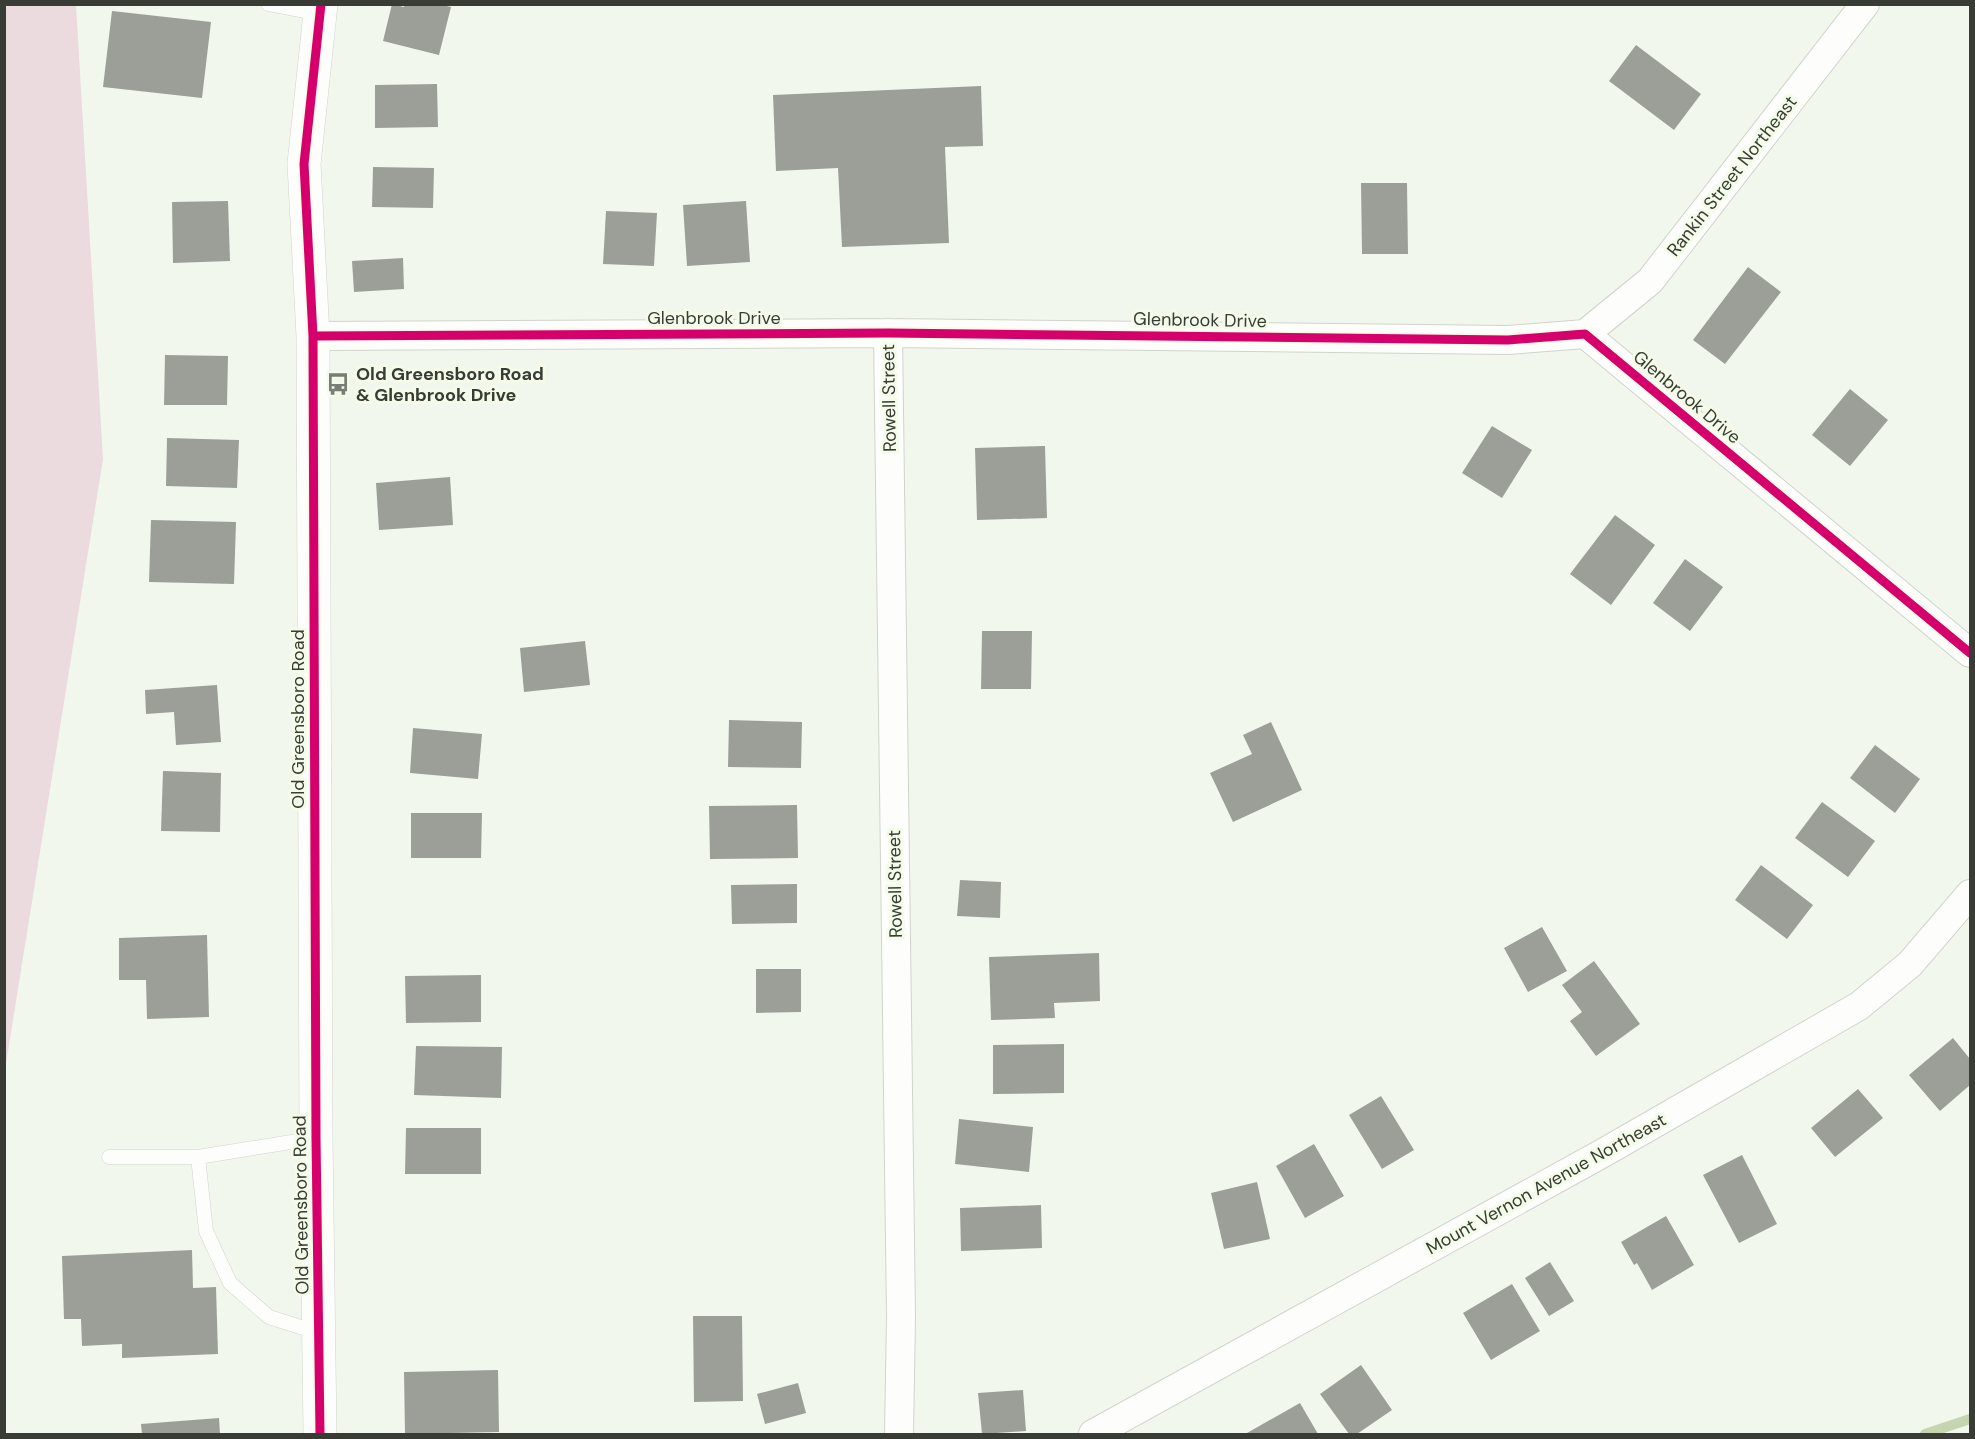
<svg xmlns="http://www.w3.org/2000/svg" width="1975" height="1439" font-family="'DM Sans',sans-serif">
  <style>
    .green { fill: #ebdade }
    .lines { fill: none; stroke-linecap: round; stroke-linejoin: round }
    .stream { stroke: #c5d5b0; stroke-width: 10 }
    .building { fill: #9c9f98 }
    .service-casing { stroke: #d0d4cd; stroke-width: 15 }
    .minor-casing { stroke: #d0d4cd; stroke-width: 30 }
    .tertiary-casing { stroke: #d0d4cd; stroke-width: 34 }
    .service { stroke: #fdfefc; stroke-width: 14 }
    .minor { stroke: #fdfefc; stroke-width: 28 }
    .tertiary { stroke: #fdfefc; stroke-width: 33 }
    .cycleway-casing { stroke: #f3fbe9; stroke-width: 13 }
    .cycleway { stroke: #d6006c; stroke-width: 9 }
    .labels { text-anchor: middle; stroke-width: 6; stroke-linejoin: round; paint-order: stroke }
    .street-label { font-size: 18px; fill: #393c35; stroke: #f3fbe9 }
    .poi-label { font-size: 18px; font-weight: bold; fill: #393c35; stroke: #f3fbe9; text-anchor: start }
  </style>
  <rect width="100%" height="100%" fill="#f2f7ed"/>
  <path class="green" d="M5 4 76 5 103 459 5 1070Z"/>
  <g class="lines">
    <path class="stream" d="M1925 1434 1970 1419"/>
  </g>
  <path class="building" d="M392 4 404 7 405 4H438L451 7 439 55 383 41Z
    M112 11 211 22 202 98 103 87Z
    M1636 45 1701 94 1674 130 1609 81Z
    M437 84 438 127 375 128V85Z
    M981 86 983 146 945 147 949 243 842 247 838 168 776 171 773 95Z
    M373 167 434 168 433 208 372 207Z
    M1361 183H1407L1408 254H1362Z
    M228 201 230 261 173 263 172 202Z
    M746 201 750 262 687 266 683 205Z
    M606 211 657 213 654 266 603 264Z
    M403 258 404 289 354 292 352 261Z
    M1748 267 1781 292 1725 364 1693 340Z
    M165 355 228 356 227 405H164Z
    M1850 389 1888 420 1850 466 1812 435Z
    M1492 426 1532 450 1502 498 1462 473Z
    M167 438 239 440 237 488 166 486Z
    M1045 446 1047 518 977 520 975 448Z
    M450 477 453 525 379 530 376 483Z
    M1615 515 1655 545 1611 605 1570 574Z
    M151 520 236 522 234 584 149 582Z
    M1685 559 1723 587 1690 631 1653 603Z
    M982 631H1032L1031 689H981Z
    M585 641 590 685 524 692 520 648Z
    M217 685 221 742 176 745 174 712 146 714 145 690Z
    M729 720 802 722 801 768 728 767Z
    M1271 722 1302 790 1233 822 1210 773 1252 754 1243 735Z
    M413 728 482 734 478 779 410 773Z
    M1875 745 1920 779 1895 813 1850 778Z
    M163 771 221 773 220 832 161 831Z
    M1822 802 1875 841 1848 877 1795 838Z
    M797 805 798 858 710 859 709 806Z
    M411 813H482L481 858H411Z
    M1761 865 1813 905 1787 939 1735 900Z
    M960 880 1001 882 1000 918 957 916Z
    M797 884V923L732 924 731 885Z
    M1542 927 1567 971 1528 992 1504 948Z
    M207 935 209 1017 147 1019 146 980H119V938Z
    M1099 953 1100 1001 1054 1003 1055 1018 991 1020 989 957Z
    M1594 961 1640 1024 1596 1056 1570 1021 1582 1012 1562 985Z
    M756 969H801V1012L756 1013Z
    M481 975V1022L406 1023 405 976Z
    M1953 1038 1970 1059V1085L1940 1111 1909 1075Z
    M1064 1044V1093L993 1094V1045Z
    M416 1046 502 1047 501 1098 414 1095Z
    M1858 1089 1883 1118 1835 1157 1811 1128Z
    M1381 1096 1414 1150 1382 1169 1349 1115Z
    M959 1119 1033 1127 1029 1172 955 1164Z
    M406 1128H481V1174H405Z
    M1314 1144 1344 1196 1305 1218 1276 1166Z
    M1742 1155 1777 1224 1739 1243 1703 1175Z
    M1257 1182 1270 1239 1224 1249 1211 1193Z
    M1041 1205 1042 1248 961 1251 960 1208Z
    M1666 1216 1694 1265 1652 1290 1637 1263 1634 1265 1621 1242Z
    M192 1250 193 1288 216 1287 218 1354 122 1358V1344L82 1346 81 1319H64L62 1256Z
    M1550 1262 1574 1301 1549 1316 1525 1278Z
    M1512 1284 1540 1331 1491 1360 1463 1313Z
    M693 1316H742L743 1401 694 1402Z
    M1361 1365 1392 1410 1357 1434H1349L1320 1394Z
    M498 1370 499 1432 405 1434 404 1372Z
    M798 1383 806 1413 765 1424 757 1394Z
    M1023 1390 1026 1431 982 1434 978 1393Z
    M1300 1403 1318 1434H1248L1247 1433Z
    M219 1418 220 1434H142L141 1424Z"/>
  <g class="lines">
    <g class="service-casing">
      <path id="service" d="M268 4 320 14
        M109 1157H198L206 1231 230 1283 269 1317 319 1333
        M198 1157 316 1138"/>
    </g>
    <g class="minor-casing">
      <path id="minor" d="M888 333 901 1317 899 1434
        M1585 334 1650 281 1865 4
        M313 336 888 333 1508 340 1585 334 1970 653
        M1093 1434 1603 1153 1859 1006 1910 964 1970 894"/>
    </g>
    <g class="tertiary-casing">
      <path id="tertiary" d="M320 1434 316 1138 313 336 304 164 321 4"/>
    </g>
    <use href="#service" class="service"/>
    <use href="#minor" class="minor"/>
    <use href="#tertiary" class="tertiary"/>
    <g class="cycleway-casing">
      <path id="cycleway" d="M313 336 888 333 1508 340 1585 334 1970 653
        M320 1434 316 1138 313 336 304 164 321 4"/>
    </g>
    <use href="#cycleway" class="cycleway"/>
  </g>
  <defs>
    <g id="bus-bare" transform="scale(1.8)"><path d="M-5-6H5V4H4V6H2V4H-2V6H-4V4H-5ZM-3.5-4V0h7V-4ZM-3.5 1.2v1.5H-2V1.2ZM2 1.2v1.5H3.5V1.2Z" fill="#7a7d75" stroke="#f3fbe9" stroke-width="2.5" paint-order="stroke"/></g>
  </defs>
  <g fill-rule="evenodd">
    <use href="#bus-bare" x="338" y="384"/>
  </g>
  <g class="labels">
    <g class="street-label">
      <text transform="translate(1732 176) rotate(-52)" y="6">Rankin Street Northeast</text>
      <text x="714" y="324">Glenbrook Drive</text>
      <text transform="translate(1200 320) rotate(1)" y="6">Glenbrook Drive</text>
      <text transform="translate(1687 397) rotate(40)" y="6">Glenbrook Drive</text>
      <text transform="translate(889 398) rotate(-91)" y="6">Rowell Street</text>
      <text transform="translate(298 719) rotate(-90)" y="6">Old Greensboro Road</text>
      <text transform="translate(895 884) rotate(-91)" y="6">Rowell Street</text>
      <text transform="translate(1546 1184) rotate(-29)" y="6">Mount Vernon Avenue Northeast</text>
      <text transform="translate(301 1205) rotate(-91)" y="6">Old Greensboro Road</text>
    </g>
    <g class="poi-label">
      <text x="356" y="380">Old Greensboro Road<tspan x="356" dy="21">&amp; Glenbrook Drive</tspan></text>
    </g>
  </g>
  <rect width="1975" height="1439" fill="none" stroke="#393c35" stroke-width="12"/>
</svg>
